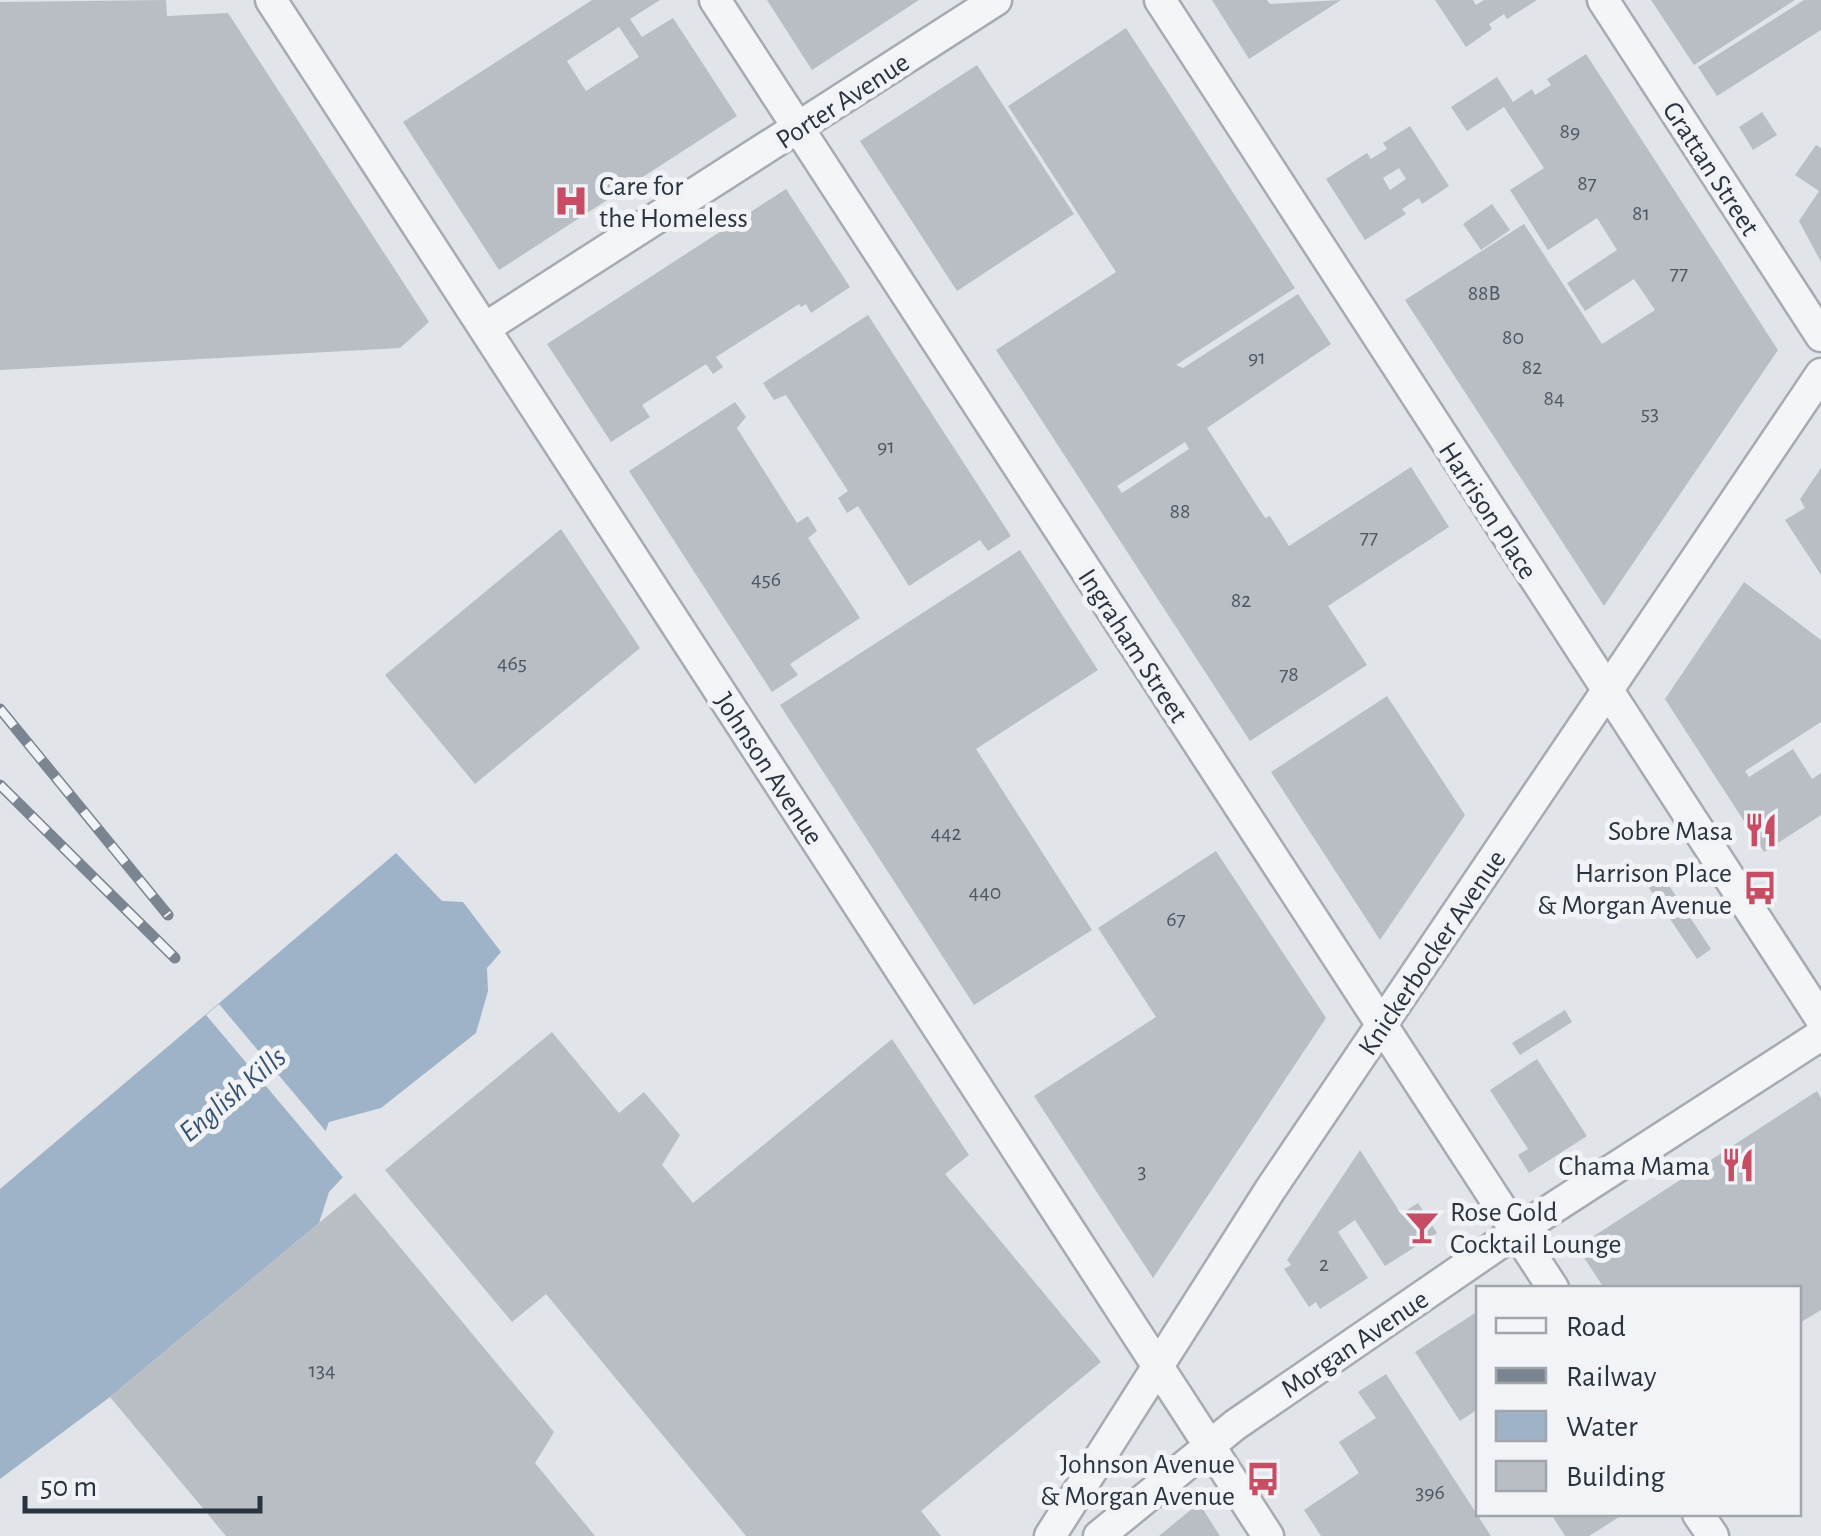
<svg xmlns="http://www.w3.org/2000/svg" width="1821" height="1536" font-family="'Alegreya Sans',sans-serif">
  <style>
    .water { fill: #9eb3c7 }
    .pier { fill: #e1e4e9 }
    .building { fill: #b9bec5; fill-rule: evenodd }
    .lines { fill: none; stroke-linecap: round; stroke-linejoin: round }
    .street-casing { stroke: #a6abb3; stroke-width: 35 }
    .street { stroke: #f4f5f7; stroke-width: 30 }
    .rail-casing { stroke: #7b8592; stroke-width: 11 }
    .rail { stroke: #f1f3f6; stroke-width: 8; stroke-dasharray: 22; stroke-linecap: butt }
    .labels { text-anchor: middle; stroke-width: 10; stroke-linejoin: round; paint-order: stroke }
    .number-label { font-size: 22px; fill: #4e5661 }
    .street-label { font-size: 28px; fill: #2a3340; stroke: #f1f3f6 }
    .poi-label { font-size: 28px; fill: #2a3340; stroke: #f1f3f6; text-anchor: end }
    .water-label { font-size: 30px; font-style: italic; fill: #375371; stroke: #f1f3f6 }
  </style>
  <rect width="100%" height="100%" fill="#e1e4e9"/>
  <path class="water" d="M396 853 442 901 463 902 501 952 487 968 488 991 476 1033 381 1108 329 1122 320 1146 345 1175 329 1192 319 1223 110 1397 0 1479V1189Z"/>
  <path class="pier" d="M219 1004 329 1135 326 1145 349 1172 346 1181 206 1015Z"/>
  <path class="building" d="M166 0 167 16 228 13 429 322 400 348 0 370V2Z
    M592 0H660L630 19 642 37 673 18 737 116 499 270 403 122ZM619 27 639 57 586 91 567 61Z
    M767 0H919L812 70Z
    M1212 0H1267L1270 4 1341 0 1249 59Z
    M1435 0H1473L1476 5 1484 0H1537L1507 19 1504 14 1489 24 1492 29 1466 47Z
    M1651 0H1795L1694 65Z
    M1804 0H1821V30L1717 96 1698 67Z
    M1126 28 1295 288 1176 365 1183 368 1298 294 1331 344 1207 428 1265 518 1270 516 1289 546 1411 467 1449 527 1328 606 1367 665 1250 741 996 350 1116 272 1008 106ZM1185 442 1189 449 1122 493 1117 486Z
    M1586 54 1778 350 1604 606 1405 300 1524 224 1602 344 1655 310 1634 279 1585 311 1567 283 1617 250 1597 218 1548 250 1510 190 1544 168 1504 107 1467 131 1451 107 1497 77 1513 102 1532 89 1535 95 1551 85 1547 79Z
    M977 65 1074 214 957 291 860 141Z
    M1762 112 1777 135 1753 150 1739 127Z
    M1410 126 1449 186 1422 204 1419 198 1402 209 1406 214 1365 240 1326 179 1367 153 1371 159 1387 149 1383 143ZM1399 168 1406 179 1390 190 1383 178Z
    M1816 145 1821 148V262L1799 221 1819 191 1795 175Z
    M786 189 850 287 811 313 806 304 801 307 799 304 716 357 723 367 713 374 706 364 642 405 650 417 611 442 547 344Z
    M1492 204 1510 230 1481 250 1463 224Z
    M868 315 1011 536 988 551 980 540 909 586 858 506 847 513 838 498 848 491 786 395 774 400 763 383Z
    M735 402 746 417 737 428 797 523 808 516 817 531 808 538 860 618 790 664 798 675 772 692 629 471Z
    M1821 468V575L1785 520 1805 508 1800 499Z
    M561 529 640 648 475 784 385 675Z
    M1020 550 1098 670 976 749 1092 930 974 1005 780 705Z
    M1744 582 1821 640V722L1745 771 1749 777 1793 749 1812 779 1821 773V815L1764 852 1665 699Z
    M1387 696 1465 815 1380 940 1271 772Z
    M1216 851 1326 1018 1153 1278 1034 1096 1156 1017 1098 928Z
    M1664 878 1711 949 1697 959 1649 888Z
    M1565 1010 1572 1022 1520 1055 1512 1043Z
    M552 1032 619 1113 644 1092 680 1135 662 1165 693 1203 892 1039 969 1155 945 1174 1101 1362 921 1511 941 1536H746L546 1294 512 1322 385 1170Z
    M1537 1059 1587 1136 1529 1173 1518 1155 1528 1149 1490 1090Z
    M1817 1091 1821 1098V1310L1798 1324V1288H1604L1577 1247Z
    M1360 1150 1401 1214 1418 1203 1437 1233 1385 1266 1355 1220 1338 1232 1368 1278 1320 1309 1316 1302 1309 1307 1284 1269 1291 1265 1287 1260Z
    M355 1193 554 1432 535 1463 595 1536H226L110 1397Z
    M1478 1311V1409L1460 1421 1415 1352Z
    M1386 1374 1480 1519 1491 1536H1321L1304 1510 1359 1473 1339 1442 1376 1418 1358 1392Z
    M1199 1503 1220 1536H1159Z
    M1551 1514H1624L1589 1536H1565Z"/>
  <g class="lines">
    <g class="street-casing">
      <path id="street" d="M271 0 1268 1536
        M715 0 1553 1288
        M1160 0 1821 1019
        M1603 0 1821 336
        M485 328 996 0
        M1698 1514 1713 1536
        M1050 1536 1270 1190 1821 374
        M1099 1536 1235 1425 1516 1232 1821 1035"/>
    </g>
    <use href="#street" class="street"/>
    <g class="rail-casing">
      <path id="rail" d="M0 709 168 915
        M0 785 175 958"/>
    </g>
    <use href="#rail" class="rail"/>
  </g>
  <defs>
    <g id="hospital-bare" transform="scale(2.7)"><path d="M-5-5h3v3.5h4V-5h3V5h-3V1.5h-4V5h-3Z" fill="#c74d64" stroke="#f1f3f6" stroke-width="2.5" paint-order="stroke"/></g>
    <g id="restaurant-bare" transform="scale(2.7)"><path d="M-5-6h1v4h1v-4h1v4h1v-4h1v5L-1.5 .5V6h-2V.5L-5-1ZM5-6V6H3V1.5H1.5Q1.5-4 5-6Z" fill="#c74d64" stroke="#f1f3f6" stroke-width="2.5" paint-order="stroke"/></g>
    <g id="bus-bare" transform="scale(2.7)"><path d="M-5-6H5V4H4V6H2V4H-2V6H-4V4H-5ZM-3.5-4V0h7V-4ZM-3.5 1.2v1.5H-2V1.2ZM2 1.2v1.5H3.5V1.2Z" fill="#c74d64" stroke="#f1f3f6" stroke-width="2.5" paint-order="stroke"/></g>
    <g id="bar-bare" transform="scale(2.7)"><path d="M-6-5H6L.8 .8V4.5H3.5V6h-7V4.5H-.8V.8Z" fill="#c74d64" stroke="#f1f3f6" stroke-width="2.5" paint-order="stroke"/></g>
  </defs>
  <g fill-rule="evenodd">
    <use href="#hospital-bare" x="571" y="201"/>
    <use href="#restaurant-bare" x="1761" y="830"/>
    <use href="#bus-bare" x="1760" y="888"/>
    <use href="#restaurant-bare" x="1738" y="1165"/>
    <use href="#bar-bare" x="1422" y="1227"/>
    <use href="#bus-bare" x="1263" y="1479"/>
  </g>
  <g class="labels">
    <g class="number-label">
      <text x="1570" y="138">89</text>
      <text x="1587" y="190">87</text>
      <text x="1641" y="220">81</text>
      <text x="1679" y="280">77</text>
      <text x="1484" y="300">88B</text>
      <text x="1513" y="344">80</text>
      <text x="1257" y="364">91</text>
      <text x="1532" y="374">82</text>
      <text x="1554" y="405">84</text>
      <text x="1650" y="420">53</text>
      <text x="886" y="453">91</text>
      <text x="1180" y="518">88</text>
      <text x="1369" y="544">77</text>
      <text x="766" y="586">456</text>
      <text x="1241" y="607">82</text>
      <text x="512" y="670">465</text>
      <text x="1289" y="681">78</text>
      <text x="946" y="840">442</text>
      <text x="985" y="899">440</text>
      <text x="1176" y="926">67</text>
      <text x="1142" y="1178">3</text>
      <text x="1324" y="1271">2</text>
      <text x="322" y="1377">134</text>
      <text x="1430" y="1499">396</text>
    </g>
    <g class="street-label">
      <text transform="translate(842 100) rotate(-33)" y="10">Porter Avenue</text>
      <text transform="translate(1712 168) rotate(57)" y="10">Grattan Street</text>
      <text transform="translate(1489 510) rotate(57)" y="10">Harrison Place</text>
      <text transform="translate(1134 645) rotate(57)" y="10">Ingraham Street</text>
      <text transform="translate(770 768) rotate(57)" y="10">Johnson Avenue</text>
      <text transform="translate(1431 952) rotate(-56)" y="10">Knickerbocker Avenue</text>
      <text transform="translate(1354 1343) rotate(-34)" y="10">Morgan Avenue</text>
    </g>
    <g class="poi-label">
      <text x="599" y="195" text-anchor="start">Care for<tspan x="599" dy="32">the Homeless</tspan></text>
      <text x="1733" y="840">Sobre Masa</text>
      <text x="1732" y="882">Harrison Place<tspan x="1732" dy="32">&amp; Morgan Avenue</tspan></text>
      <text x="1710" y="1175">Chama Mama</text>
      <text x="1450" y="1221" text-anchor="start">Rose Gold<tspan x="1450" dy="32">Cocktail Lounge</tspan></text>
      <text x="1235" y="1473">Johnson Avenue<tspan x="1235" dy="32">&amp; Morgan Avenue</tspan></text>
    </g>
    <g class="water-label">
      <text transform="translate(232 1094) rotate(-40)" y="10">English Kills</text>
    </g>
  </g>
  <rect x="1476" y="1286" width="325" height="230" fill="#f1f3f6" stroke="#a1a6ad" stroke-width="2.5"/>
  <rect x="1496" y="1318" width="50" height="15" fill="#f4f5f7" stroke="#a1a6ad" stroke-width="2.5"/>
  <text x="1566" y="1336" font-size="30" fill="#2a3340">Road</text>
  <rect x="1496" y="1368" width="50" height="15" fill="#7b8592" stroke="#a1a6ad" stroke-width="2.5"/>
  <text x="1566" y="1386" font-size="30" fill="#2a3340">Railway</text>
  <rect x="1496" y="1411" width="50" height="30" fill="#9eb3c7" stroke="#a1a6ad" stroke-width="2.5"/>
  <text x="1566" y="1436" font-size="30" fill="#2a3340">Water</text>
  <rect x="1496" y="1461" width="50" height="30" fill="#b9bec5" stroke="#a1a6ad" stroke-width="2.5"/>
  <text x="1566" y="1486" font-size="30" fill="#2a3340">Building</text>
  <path d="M25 1496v15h235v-15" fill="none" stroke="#2a3340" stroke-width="5"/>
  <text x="40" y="1496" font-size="30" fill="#2a3340" stroke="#f1f3f6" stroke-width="8" paint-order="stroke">50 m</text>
</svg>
